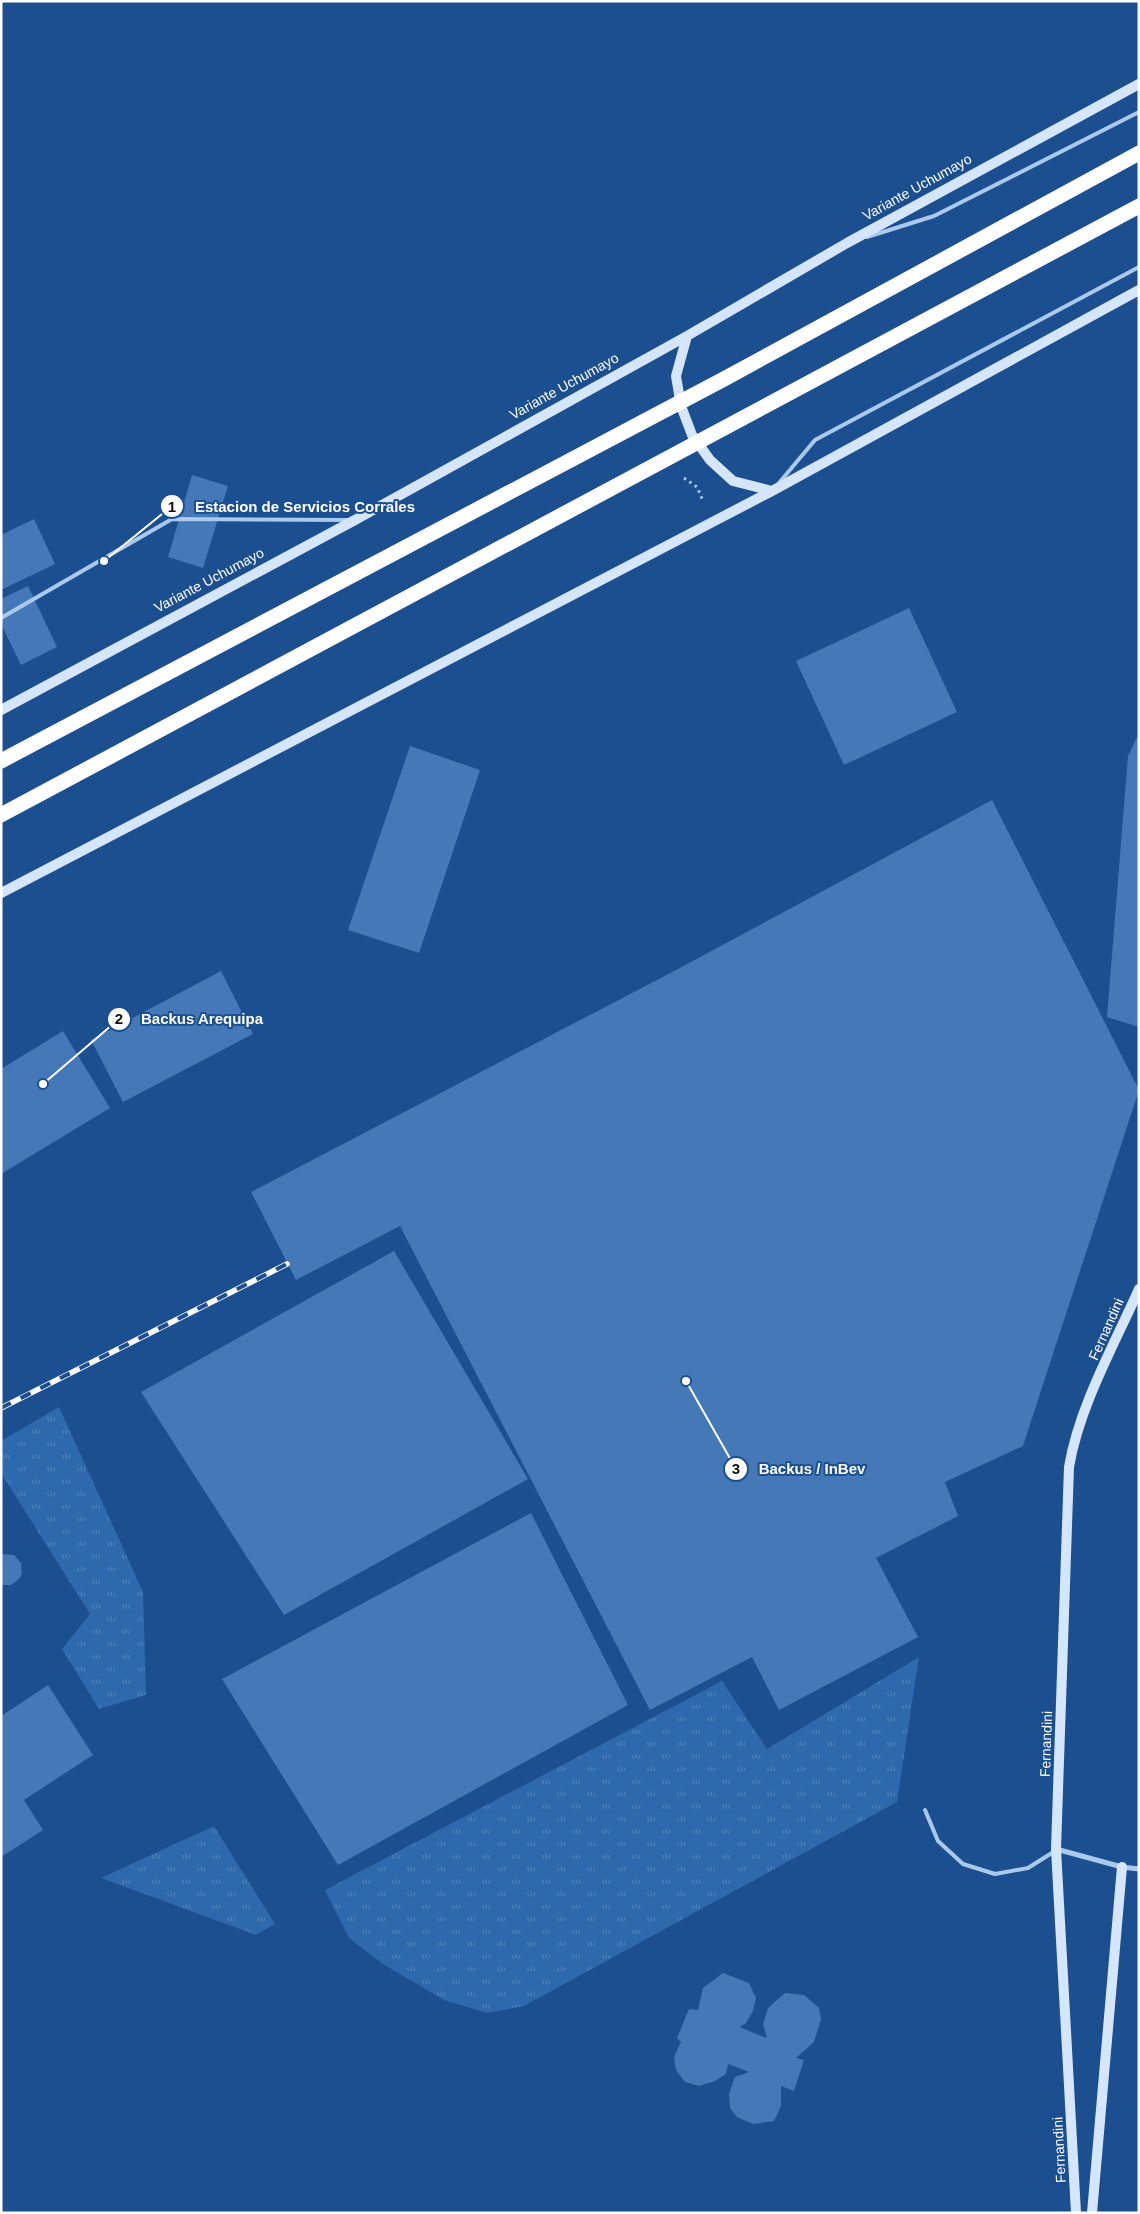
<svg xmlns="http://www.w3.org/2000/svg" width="1140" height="2214" font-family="Arial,sans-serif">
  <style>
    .grass { fill: url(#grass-tufts) }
    .building { fill: #4478b7 }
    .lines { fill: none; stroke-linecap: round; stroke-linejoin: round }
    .path { stroke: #a9c9ee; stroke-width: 3; stroke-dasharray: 2.5 4; stroke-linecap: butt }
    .lane { stroke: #a9c9ee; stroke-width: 4 }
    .street { stroke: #a9c9ee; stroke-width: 5 }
    .secondary { stroke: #d6e6fa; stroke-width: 10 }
    .highway { stroke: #fff; stroke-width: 15 }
    .rail-casing { stroke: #fff; stroke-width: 5.5 }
    .rail { stroke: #1b4f8f; stroke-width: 4; stroke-dasharray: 11; stroke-linecap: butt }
    .labels { text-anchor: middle; stroke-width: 4; stroke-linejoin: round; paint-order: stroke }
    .street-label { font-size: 14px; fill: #fff; stroke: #1b4f8f }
    .leader { fill: none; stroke: #fff; stroke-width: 2 }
    .callout-dot { fill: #fff; stroke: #1b4f8f; stroke-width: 2 }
    .mark-label { font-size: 15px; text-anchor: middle; font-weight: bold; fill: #111 }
    .callout-label { font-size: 15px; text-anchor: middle; font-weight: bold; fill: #fff; stroke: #1b4f8f; stroke-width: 4; stroke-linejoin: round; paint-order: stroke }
  </style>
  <defs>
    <pattern id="grass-tufts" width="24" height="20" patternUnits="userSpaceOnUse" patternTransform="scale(1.25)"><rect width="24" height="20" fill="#2e69ad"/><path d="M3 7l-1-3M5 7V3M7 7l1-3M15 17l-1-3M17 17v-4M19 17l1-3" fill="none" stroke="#4d80b9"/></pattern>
  </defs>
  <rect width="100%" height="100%" fill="#1b4f8f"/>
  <path class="grass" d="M59 1407 143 1592 146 1695 99 1709 62 1649 90 1614 1 1473V1441Z
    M919 1657 897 1802 524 2006 487 2013 444 2000 383 1964 349 1938 325 1890 722 1681 767 1749Z
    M214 1826 275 1924 256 1935 101 1878Z"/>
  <path class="building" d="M192 475 228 486 203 568 168 557Z
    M34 519 55 564 1 590V535Z
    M28 586 57 647 21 665 1 624V599Z
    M909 608 957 712 844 765 796 661Z
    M1139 733V1027L1107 1017 1128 756Z
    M410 746 480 770 419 953 348 930Z
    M992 800 1139 1090 1023 1446 945 1482 958 1516 876 1558 918 1637 779 1710 752 1657 650 1710 400 1226 296 1280 251 1192 676 970Z
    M221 971 253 1034 123 1102 91 1040Z
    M63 1031 110 1108 1 1174V1069Z
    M394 1251 528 1479 284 1615 141 1392Z
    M531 1513 628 1705 338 1865 222 1679Z
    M1 1554 14 1555 21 1563 22 1574 19 1579 11 1585H1Z
    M48 1685 93 1755 24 1800 43 1830 1 1857V1716Z
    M723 1973 749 1983 756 1998 753 2011 746 2023 740 2027 761 2036 767 2038 763 2024 768 2008 785 1993 804 1995 819 2008 821 2019 814 2042 796 2058 804 2060 794 2091 781 2086V2106L774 2121 753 2124 737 2117 730 2108 729 2094 735 2077 749 2072 728 2064 726 2074 715 2081 699 2086 685 2082 676 2070 674 2057 681 2042 677 2038 689 2009 698 2010 703 1988Z"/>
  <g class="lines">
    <path class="path" d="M684 478 697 487 703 501"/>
    <path class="lane" d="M867 237 934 216 1139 112
      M779 483 815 440 1139 267
      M1 618 172 519 350 520
      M925 1810 938 1841 963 1864 995 1874 1028 1868 1055 1851"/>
    <path class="street" d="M1056 1849 1122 1867 1139 1869"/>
    <path class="secondary" d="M687 336 676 376 681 406 692 435 710 460 733 481 772 491
      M1 710 355 520 687 336 847 243 1139 84
      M1 893 772 491 1139 290
      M1076 2213 1056 1849 1069 1467C1079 1407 1114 1345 1139 1289
      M1092 2213 1122 1867"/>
    <path class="highway" d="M1 761 724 379 1139 153
      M1 815 1139 206"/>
    <g class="rail-casing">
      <path id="rail" d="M1 1408 287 1264"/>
    </g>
    <use href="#rail" class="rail"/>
  </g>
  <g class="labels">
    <g class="street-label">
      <text transform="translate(917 187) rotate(-29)" y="5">Variante Uchumayo</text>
      <text transform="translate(564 386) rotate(-29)" y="5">Variante Uchumayo</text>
      <text transform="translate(209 580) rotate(-28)" y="5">Variante Uchumayo</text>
      <text transform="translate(1106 1329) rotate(-66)" y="5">Fernandini</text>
      <text transform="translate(1046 1744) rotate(-88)" y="5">Fernandini</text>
      <text transform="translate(1059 2150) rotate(-93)" y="5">Fernandini</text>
    </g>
  </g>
  <path class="leader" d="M104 561L172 506M43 1084L119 1019M686 1381L736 1469"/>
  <g class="callout-dot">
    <circle cx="104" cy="561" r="5"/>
    <circle cx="43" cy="1084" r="5"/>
    <circle cx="686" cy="1381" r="5"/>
    <circle cx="172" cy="506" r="12"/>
    <circle cx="119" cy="1019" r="12"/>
    <circle cx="736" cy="1469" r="12"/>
  </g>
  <g class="mark-label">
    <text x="172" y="512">1</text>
    <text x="119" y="1024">2</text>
    <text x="736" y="1474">3</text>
  </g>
  <g class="callout-label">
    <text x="305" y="512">Estacion de Servicios Corrales</text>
    <text x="202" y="1024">Backus Arequipa</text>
    <text x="812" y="1474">Backus / InBev</text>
  </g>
  <rect width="1140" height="2214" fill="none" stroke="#ffffff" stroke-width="5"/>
</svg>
